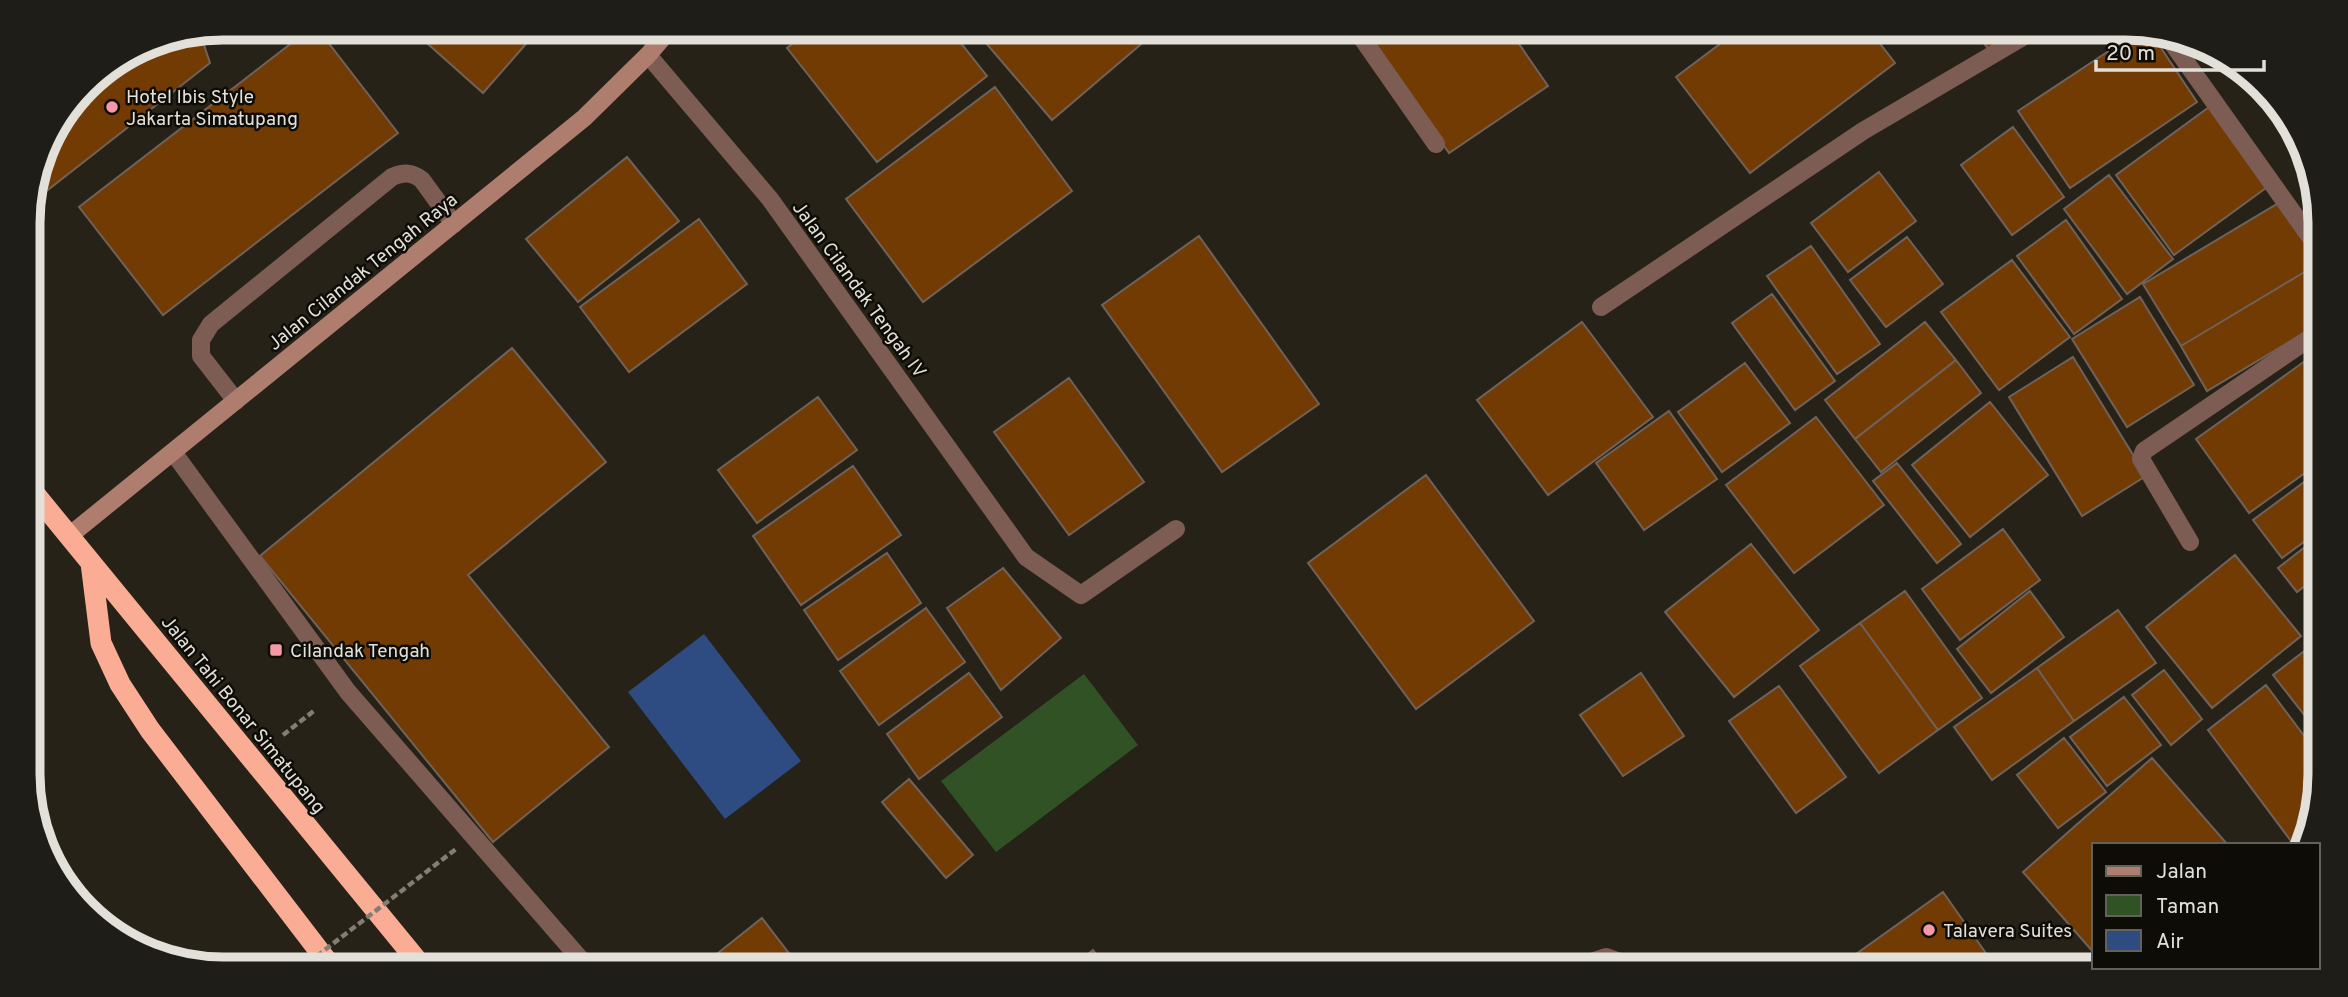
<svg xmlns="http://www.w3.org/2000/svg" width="2348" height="997" font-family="Overpass,sans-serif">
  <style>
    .green { fill: #305225 }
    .water { fill: #2e4b82 }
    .building { fill: #733b04; stroke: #6f625a; stroke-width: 2 }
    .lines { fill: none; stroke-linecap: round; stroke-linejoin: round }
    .path { stroke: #827e75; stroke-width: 4.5; stroke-dasharray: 7 3.5; stroke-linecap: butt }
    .lane { stroke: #7c5c53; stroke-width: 18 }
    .street { stroke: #7c5c53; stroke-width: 18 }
    .secondary { stroke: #af7d6d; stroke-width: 18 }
    .highway { stroke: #faac94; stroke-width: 21 }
    .path-bridge { stroke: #827e75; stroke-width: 4.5; stroke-dasharray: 7 3.5; stroke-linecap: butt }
    .poi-dot { fill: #f49aa6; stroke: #0e0c07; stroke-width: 2.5 }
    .labels { text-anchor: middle; stroke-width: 5; stroke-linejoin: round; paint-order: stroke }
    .poi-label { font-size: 19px; fill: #e3e0d9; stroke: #0e0c07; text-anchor: start }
    .street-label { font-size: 19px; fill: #e3e0d9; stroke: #0e0c07 }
    .rim { fill: none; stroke: #e3e0d9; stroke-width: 9 }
  </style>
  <rect width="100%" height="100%" fill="#272217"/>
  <path class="green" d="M1084 674 1138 745 996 852 941 781Z"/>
  <path class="water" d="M704 634 801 761 725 819 628 692Z"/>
  <path class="building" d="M311 28H317L398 133 163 315 79 207Z
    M410 28H540L483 93Z
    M812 28H949L987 76 877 162 787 48Z
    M973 28H1160L1052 120Z
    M1363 28H1508L1548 86 1449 153Z
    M1741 28H1868L1895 63 1750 173 1676 77Z
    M1973 28H2019L1989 50Z
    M2139 31 2151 33 2197 102 2070 188 2018 111Z
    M200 33 210 63 35 200 32 196 48 137 94 77 149 43Z
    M995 87 1072 191 923 302 846 199Z
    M2212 105 2270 185 2174 255 2116 175Z
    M2013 127 2064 197 2012 235 1961 165Z
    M627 157 679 221 578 302 526 239Z
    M1879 172 1916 221 1848 272 1811 223Z
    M2109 175 2173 259 2127 294 2064 209Z
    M2282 201 2318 264 2181 346 2143 284Z
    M699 219 747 284 629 372 580 307Z
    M2066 220 2122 299 2074 334 2017 256Z
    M1199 236 1319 404 1222 472 1102 305Z
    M1907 237 1943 284 1886 327 1850 280Z
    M1811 246 1880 344 1837 374 1767 276Z
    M2012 260 2070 337 1999 390 1941 312Z
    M2318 264 2319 324 2207 391 2181 346Z
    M1772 294 1835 381 1795 410 1732 323Z
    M2140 297 2194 385 2127 427 2072 339Z
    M1582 322 1653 417 1548 495 1477 400Z
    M1925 322 1956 360 1855 439 1825 400Z
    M512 348 606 462 468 575 609 747 493 842 260 556Z
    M2319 351V463L2249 513 2196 439Z
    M2073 357 2146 476 2082 516 2009 397Z
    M1956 360 1981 393 1881 472 1855 439Z
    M1745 363 1790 423 1722 472 1678 412Z
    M1069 378 1144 482 1069 535 994 432Z
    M818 397 857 450 757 523 718 470Z
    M1990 402 2048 475 1970 537 1912 465Z
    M1669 411 1717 479 1644 530 1596 463Z
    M1816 417 1884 505 1794 573 1726 485Z
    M1897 463 1961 544 1937 563 1873 481Z
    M853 466 901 535 801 605 753 536Z
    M2319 471V531L2282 558 2253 520Z
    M1426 475 1534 621 1416 709 1308 563Z
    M2003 529 2040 580 1960 640 1922 589Z
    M2319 536V575L2297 592 2278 568Z
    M1751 544 1819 630 1734 697 1665 612Z
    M887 553 921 603 838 660 804 610Z
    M2235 555 2301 636 2212 708 2146 627Z
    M1003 568 1061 638 1001 690 947 608Z
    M2319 584 2320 610 2306 594Z
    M1905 591 1982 698 1938 730 1860 623Z
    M2030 591 2064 637 1991 693 1957 649Z
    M926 608 965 662 879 725 840 671Z
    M2118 610 2156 663 2074 721 2037 668Z
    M1860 623 1938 730 1879 773 1800 666Z
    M2320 639V735L2273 675Z
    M2037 668 2074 721 1992 780 1954 727Z
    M2164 670 2202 719 2171 745 2132 695Z
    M969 673 1002 717 919 779 887 734Z
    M1641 673 1684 736 1623 776 1580 715Z
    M2266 685 2320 757V774L2306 845H2294L2208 730Z
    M1779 686 1846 777 1796 813 1729 721Z
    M2124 697 2161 745 2107 786 2070 737Z
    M2064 738 2106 792 2058 828 2017 775Z
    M2152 758 2228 845H2094V953L2023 872Z
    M909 779 973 855 946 878 882 802Z
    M1943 892 1997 969H1835Z
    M762 918 801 969H698Z
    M1093 950 1108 969H1070Z"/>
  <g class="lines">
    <path class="path" d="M283 735 315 710"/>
    <path class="lane" d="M236 401 201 356V340L211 324 392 177C404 172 412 172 422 180L454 224
      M173 452 348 692 589 969
      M1571 969 1606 957 1639 969"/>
    <path class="street" d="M1355 28 1436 144
      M2168 37 2318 248
      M648 55 770 199 1026 557 1081 595 1176 529
      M1601 307 1863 131 2038 28
      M2190 542 2141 459 2144 451 2319 332"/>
    <path class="secondary" d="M69 536 584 118 648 55 671 28"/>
    <path class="highway" d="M29 487 424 969
      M91 563 101 643 120 684 150 730 333 969
      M60 872 85 905"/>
    <path class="path-bridge" d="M300 969 456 849"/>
  </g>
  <g class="poi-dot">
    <circle cx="112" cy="107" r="7"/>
    <rect x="269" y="643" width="14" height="14" rx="3.5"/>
    <circle cx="1929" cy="930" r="7"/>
  </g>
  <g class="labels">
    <g class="poi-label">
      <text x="126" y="103">Hotel Ibis Style<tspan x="126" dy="22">Jakarta Simatupang</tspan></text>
      <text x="290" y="657">Cilandak Tengah</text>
      <text x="1943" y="937">Talavera Suites</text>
    </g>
    <g class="street-label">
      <text transform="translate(362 271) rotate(-39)" y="7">Jalan Cilandak Tengah Raya</text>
      <text transform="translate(860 289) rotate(54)" y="7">Jalan Cilandak Tengah IV</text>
      <text transform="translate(244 714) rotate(51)" y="7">Jalan Tahi Bonar Simatupang</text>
    </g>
  </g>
  <path d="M0 0H2348V997H0ZM223 40H2125A183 183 0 0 1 2308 223V774A183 183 0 0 1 2125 957H223A183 183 0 0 1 40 774V223A183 183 0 0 1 223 40Z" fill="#1f1d18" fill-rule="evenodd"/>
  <path class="rim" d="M223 40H2125A183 183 0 0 1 2308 223V774A183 183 0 0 1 2125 957H223A183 183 0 0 1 40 774V223A183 183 0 0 1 223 40Z"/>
  <rect x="2092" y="843" width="228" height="126" fill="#0e0c07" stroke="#63615b" stroke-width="2"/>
  <rect x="2106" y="866" width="35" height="10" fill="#af7d6d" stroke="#63615b" stroke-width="2"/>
  <text x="2156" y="878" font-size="21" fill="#e3e0d9">Jalan</text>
  <rect x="2106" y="895" width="35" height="21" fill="#305225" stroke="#63615b" stroke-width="2"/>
  <text x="2156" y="913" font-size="21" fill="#e3e0d9">Taman</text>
  <rect x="2106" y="930" width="35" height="21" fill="#2e4b82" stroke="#63615b" stroke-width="2"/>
  <text x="2156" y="948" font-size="21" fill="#e3e0d9">Air</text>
  <path d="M2096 60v10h168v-10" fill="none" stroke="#e3e0d9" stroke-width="3.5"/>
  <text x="2106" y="60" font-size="21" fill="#e3e0d9" stroke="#0e0c07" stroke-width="5" paint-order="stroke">20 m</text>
</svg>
